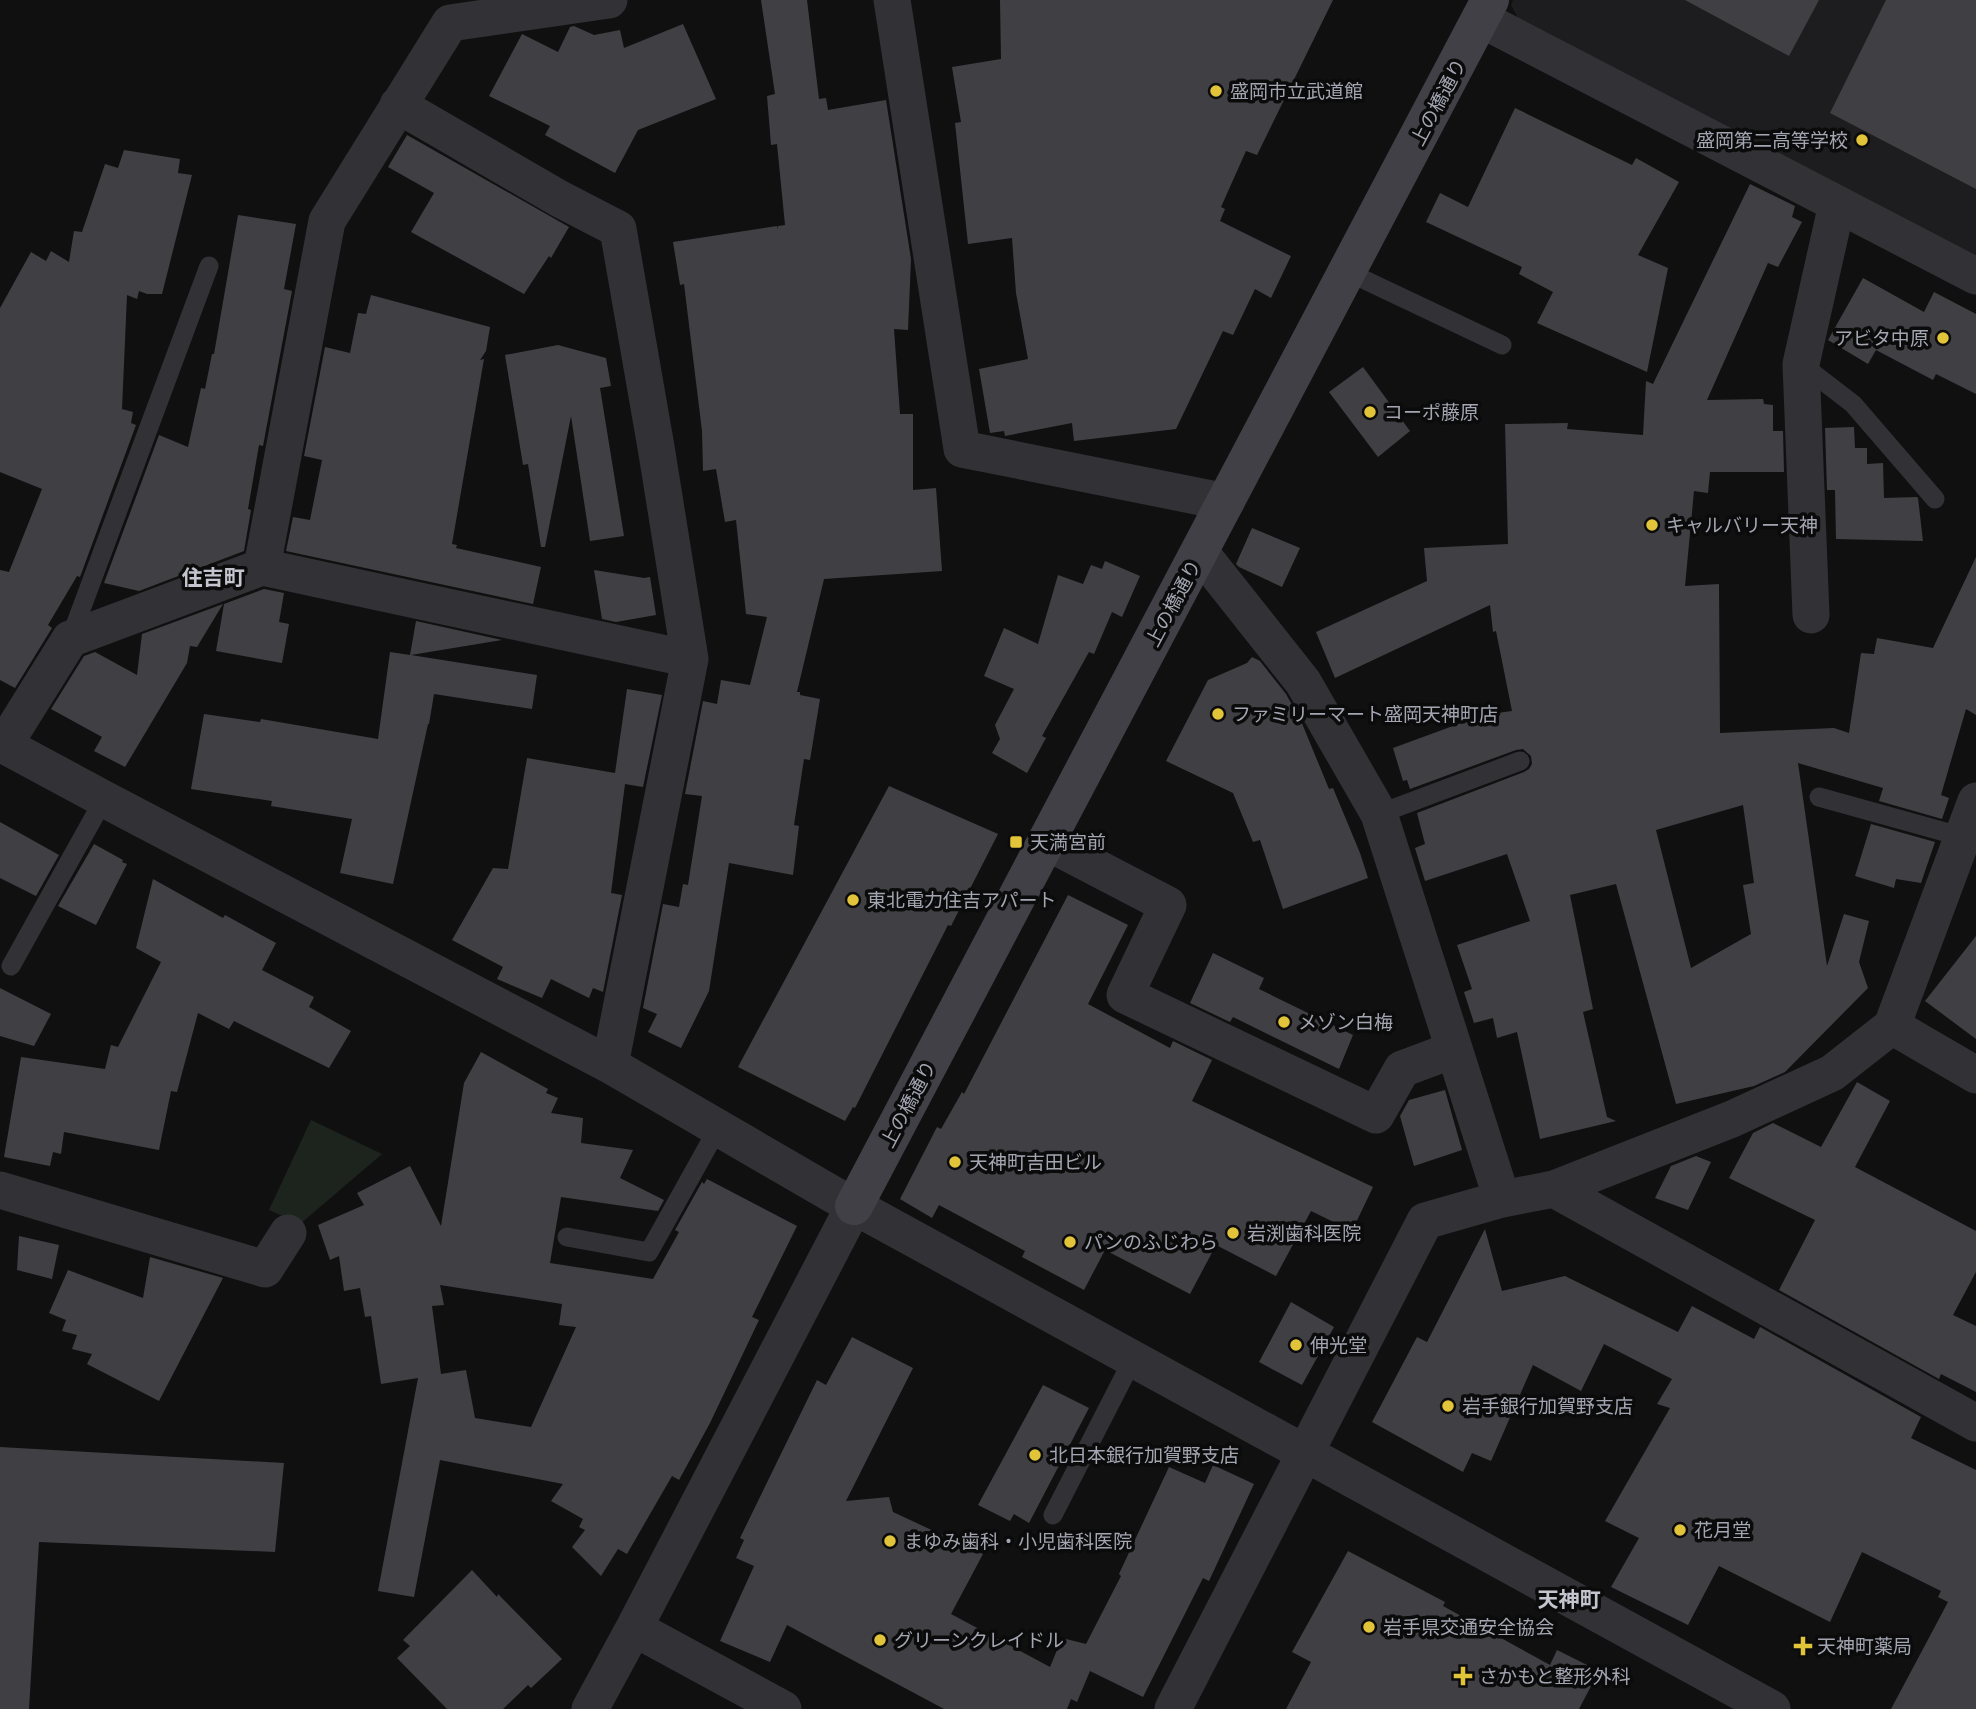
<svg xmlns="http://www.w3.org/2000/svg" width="1976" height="1709" font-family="'DM Sans','Noto Sans JP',sans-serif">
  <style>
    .built { fill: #1d1c1e }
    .green { fill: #1d241e }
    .building { fill: #404044; fill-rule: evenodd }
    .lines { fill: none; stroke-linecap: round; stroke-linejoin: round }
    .lane { stroke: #323236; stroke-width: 19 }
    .street { stroke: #323236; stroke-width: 37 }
    .secondary { stroke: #404046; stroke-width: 38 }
    .poi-dot { fill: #e1c439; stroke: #0b0b0c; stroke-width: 2.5 }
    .labels { text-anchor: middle; stroke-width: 7; stroke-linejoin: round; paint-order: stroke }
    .poi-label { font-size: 19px; fill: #a3a5b1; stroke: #0b0b0c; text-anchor: start }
    .street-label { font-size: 19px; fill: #a3a5b1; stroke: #0b0b0c }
    .neighbourhood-label { font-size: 21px; font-weight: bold; fill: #c3c4ce; stroke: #0b0b0c }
  </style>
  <rect width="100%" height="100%" fill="#101011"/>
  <path class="built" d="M1513 0H1976V260L1519 20 1511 5Z"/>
  <path class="green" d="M311 1120 382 1154 300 1224 269 1210Z"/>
  <path class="building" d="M761 0H807L819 99 826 98 828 110 886 100 911 259 908 330 894 329 900 414H913V490L936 488 942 571 824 579 797 692H800V695L820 699 810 760 804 759 794 825 799 826 793 875 729 863 709 991 681 1048 648 1032 657 1014 643 1008 663 904 679 907 683 884 688 885 702 796 685 794 703 701 717 704 721 680 750 685 767 617 746 614 736 520 725 522 716 469 703 471 702 431 684 284 680 285 673 242 777 226 778 229V226L785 225 777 144 771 145 767 96 775 94Z
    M1000 0H1333L1257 155 1246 151 1221 207 1225 209 1220 221 1291 256 1271 298 1255 289 1233 335 1223 331 1176 429 1074 441 1072 423 1005 436 1004 431 990 433 979 369 1028 359 1016 293 1012 238 968 244 955 123 961 122 952 67 1001 59Z
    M1685 0H1819L1789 56Z
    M1886 0H1976V189L1830 113Z
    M683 24 716 99 638 130 615 173 545 135 550 126 489 96 522 34 558 52 570 27 574 26 594 35 620 30 624 48Z
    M1515 108 1632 165 1636 158 1679 182 1638 255 1668 268 1647 372 1537 323 1553 292 1519 274 1522 267 1426 222 1440 193 1468 207Z
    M407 135 569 227 551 258 549 256 524 294 411 232 434 193 388 167Z
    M124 150 180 159 178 173 192 175 162 294H147L139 291 137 299 127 295 122 409 133 412 131 423 136 425 80 577 77 576 48 625 52 628 15 688 0 680V570L9 572 42 489 0 472V308L31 252 46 261 51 251 69 262 74 231 82 232 105 164 118 168Z
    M1750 184 1795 206 1792 217 1802 222 1778 267 1768 263 1707 400 1763 399 1764 404 1773 405V431H1783L1784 472H1710L1708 493 1694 491 1685 586 1719 584 1720 733 1834 728 1849 733 1861 653 1874 654 1877 638 1933 648 1976 557V715L1966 709 1941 795 1949 798 1942 819 1879 801 1883 788 1798 763 1827 966 1844 914 1869 921 1859 962 1868 988 1785 1072 1754 1086 1676 1104 1616 884 1570 895 1593 1009 1583 1012 1607 1117 1616 1121 1540 1139 1517 1032 1497 1038 1493 1018 1474 1023 1464 992 1472 989 1457 945 1530 921 1507 854 1425 881 1415 848 1425 844 1417 813 1524 772 1529 769 1532 764 1531 756 1523 749 1516 750 1410 789 1407 780 1403 781 1393 748 1483 715 1512 711 1496 631 1493 632 1490 605 1335 678 1316 632 1427 581 1424 548 1508 544 1505 424 1568 423 1567 429 1643 435 1646 381 1653 384ZM1743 805 1754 883 1743 885 1751 934 1691 968 1656 830Z
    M238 215 296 224 284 289 292 291 263 446 259 445 248 509 251 510 244 551 139 591 104 583 159 435 188 447 201 388 205 389 212 354H214Z
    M1863 278 1924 312 1934 292 1976 314V394L1936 374 1933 380 1876 350 1868 364 1828 340Z
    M371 295 490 327 486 351 480 360 484 359 452 544 457 545 456 548 541 567 533 604 286 551 293 517 310 520 322 460 304 456 325 347 350 353 358 313 366 314Z
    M558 345 606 358 611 386 600 388 624 536 590 541 571 416 545 547H541L528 464 523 465 505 355Z
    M1363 367 1410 431 1378 457 1329 392Z
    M1854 427 1855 448H1867V464L1883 463 1884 498 1917 497 1918 498 1923 541 1836 539 1835 490H1827L1825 428Z
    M1252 528 1300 548 1282 587 1239 567 1236 564Z
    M1105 561 1140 576 1122 617 1112 612 1094 654 1089 652 1042 736 1046 738 1027 773 992 753 1000 739 995 725 1014 689 984 676 1004 628 1038 644 1058 575 1083 584 1091 565 1102 569Z
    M594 570 644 578 650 577 656 615 616 622 602 619Z
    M264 589 284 593 279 622 289 624 282 663 216 651 224 604Z
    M223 604 197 647 190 646 187 663 125 767 94 751 102 737 51 709 84 656 95 652 137 675 142 634Z
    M416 621 502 640 411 655 537 675 532 709 434 694 429 724H428L393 884 340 873 352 819 271 806 272 801 191 789 204 714 260 722 261 719 378 739 390 652 410 655Z
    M1252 657 1260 661 1286 694 1301 721 1329 789 1333 788 1360 853 1368 878 1283 909 1260 840 1253 842 1233 793 1166 761 1208 680 1247 663Z
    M627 689 662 695 643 787 625 784 611 893 622 895 603 992 593 988 589 998 551 979 542 998 497 979 503 967 452 940 493 868 508 869 527 758 615 773Z
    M889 786 998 834 951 926 948 925 855 1108 853 1107 845 1121 738 1067Z
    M0 822 59 855 36 896 0 878Z
    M1871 824 1935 842 1921 883 1896 879 1894 888 1855 876Z
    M94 844 123 860 122 862 127 864 96 925 58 906Z
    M153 879 223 918 225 915 276 943 262 970 314 997 309 1007 351 1031 329 1068 234 1021 229 1029 198 1013 177 1092 171 1091 159 1150 64 1132 61 1154 53 1152 50 1166 4 1157 21 1057 105 1069 111 1045 118 1047 161 962 136 948Z
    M1068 895 1128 925 1088 1004 1170 1048 1173 1041 1212 1060 1192 1101 1373 1187 1352 1231 1311 1211 1276 1276 1216 1245 1190 1294 1105 1250 1084 1290 1022 1257 1025 1251 939 1205 932 1218 900 1199 937 1127 941 1129 962 1092 964 1094Z
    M1976 936V1039L1925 1001Z
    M1213 953 1264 978 1259 989 1353 1035 1339 1069 1233 1017 1230 1022 1190 1003Z
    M0 988 51 1014 34 1046 0 1036Z
    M481 1052 548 1089 546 1093 558 1098 551 1113 583 1118 581 1143 633 1150 620 1178 664 1200 658 1211 561 1197 550 1263 653 1279 679 1232 675 1230 702 1182 704 1184 707 1179 797 1226 752 1317 759 1320 710 1423 679 1480 672 1476 627 1554 618 1549 601 1576 572 1547 585 1530 579 1527 583 1519 551 1501 563 1484 440 1460 414 1597 378 1591 418 1378 381 1384 371 1316 365 1317 360 1288 344 1291 339 1256 330 1260 318 1225 364 1205 357 1193 410 1166 441 1226 464 1083ZM440 1285 562 1304 559 1325 576 1327 531 1427 475 1418 466 1370 441 1374 432 1306 444 1305Z
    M1857 1082 1890 1101 1855 1167 1976 1231V1272L1953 1315 1976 1326V1392L1941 1374 1939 1379 1779 1290 1815 1220 1729 1178 1753 1133 1773 1123 1821 1147Z
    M1445 1090 1462 1150 1414 1166 1400 1116 1409 1100Z
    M1696 1156 1711 1162 1688 1210 1655 1198 1671 1166Z
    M1485 1229 1502 1291 1565 1276 1678 1332 1692 1306 1754 1339 1760 1327 1921 1417 1911 1438 1976 1470V1709H1891L1948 1602 1938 1597 1941 1591 1862 1552 1830 1622 1719 1566 1688 1625 1611 1587 1639 1538 1605 1521 1670 1408 1657 1404 1672 1379 1604 1344 1581 1391 1533 1365 1491 1461 1472 1453 1463 1472 1372 1422 1417 1337 1427 1342Z
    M19 1236 59 1245 52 1279 17 1270Z
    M150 1257 223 1278 159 1401 87 1364 92 1354 72 1349 77 1335 62 1331 66 1320 49 1313 68 1270 143 1298Z
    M1291 1302 1334 1327 1302 1385 1259 1362Z
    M852 1337 913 1368 846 1501 889 1497 893 1512 983 1554 951 1614 1050 1667 1062 1638 1086 1644 1121 1576 1119 1574 1169 1467 1205 1483 1213 1465 1254 1484 1209 1581 1203 1578 1143 1697 1090 1671 1077 1702 1071 1699 1067 1709H944L787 1625 770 1662 720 1641 754 1566 736 1558 744 1540 740 1538 817 1380 826 1385Z
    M1043 1385 1089 1408 1029 1523 1014 1514 1010 1521 978 1505Z
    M0 1447 284 1463 275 1552 39 1542 29 1709H0Z
    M1348 1551 1445 1602 1443 1606 1550 1665 1557 1650 1599 1671 1579 1709H1286L1311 1662 1292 1652Z
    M472 1570 497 1597 498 1594 562 1659 531 1688 528 1685 503 1709H447L397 1658 410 1646 403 1640Z"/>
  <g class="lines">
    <path class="lane" d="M1348 272 1502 345
      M1801 364 1853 404 1935 499
      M70 639 209 266
      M1819 797 1963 837
      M1379 814 1520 761
      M11 966 104 799
      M567 1237 649 1252 718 1128
      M1053 1515 1133 1359"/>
    <path class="street" d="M892 0 962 449 1226 502
      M1481 19 1976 276
      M398 105 560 199 618 229 656 447 690 659 610 1065
      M1200 552 1303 682 1379 814 1502 1199
      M262 567 327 221 450 23 609 0
      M1811 615 1801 364 1837 204
      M0 743 104 799 610 1065 832 1194 1772 1709
      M4 745 70 639 262 567 690 659
      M1047 842 1168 905 1125 995 1376 1115 1402 1069 1453 1050
      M1892 1026 1976 1075
      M1554 1189 1732 1119 1832 1073 1892 1026 1976 801
      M0 1190 265 1269 288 1233
      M634 1628 783 1709
      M590 1709 634 1628 854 1206
      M1173 1709 1425 1221 1502 1199 1554 1189 1976 1423"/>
    <path class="secondary" d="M854 1206 1490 0"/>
  </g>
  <g class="poi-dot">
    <circle cx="1216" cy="91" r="7"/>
    <circle cx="1862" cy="140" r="7"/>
    <circle cx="1943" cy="338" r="7"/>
    <circle cx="1370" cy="412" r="7"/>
    <circle cx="1652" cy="525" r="7"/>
    <circle cx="1218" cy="714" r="7"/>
    <rect x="1009" y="835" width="14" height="14" rx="3.5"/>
    <circle cx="853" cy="900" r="7"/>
    <circle cx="1284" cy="1022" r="7"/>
    <circle cx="955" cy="1162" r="7"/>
    <circle cx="1233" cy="1233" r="7"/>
    <circle cx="1070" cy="1242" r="7"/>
    <circle cx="1296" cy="1345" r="7"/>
    <circle cx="1448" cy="1406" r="7"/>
    <circle cx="1035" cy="1455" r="7"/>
    <circle cx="1680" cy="1530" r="7"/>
    <circle cx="890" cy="1541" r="7"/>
    <circle cx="1369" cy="1627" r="7"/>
    <circle cx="880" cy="1640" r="7"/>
    <path d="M1799.5 1635.5h7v7h7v7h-7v7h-7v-7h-7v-7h7z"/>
    <path d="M1459.5 1665.5h7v7h7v7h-7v7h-7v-7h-7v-7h7z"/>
  </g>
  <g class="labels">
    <g class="poi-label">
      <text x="1230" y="98">盛岡市立武道館</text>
      <text x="1848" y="147" text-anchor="end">盛岡第二高等学校</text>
      <text x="1929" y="345" text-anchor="end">アビタ中原</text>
      <text x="1384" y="419">コーポ藤原</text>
      <text x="1666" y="532">キャルバリー天神</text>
      <text x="1232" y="721">ファミリーマート盛岡天神町店</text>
      <text x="1030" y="849">天満宮前</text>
      <text x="867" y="907">東北電力住吉アパート</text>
      <text x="1298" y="1029">メゾン白梅</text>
      <text x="969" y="1169">天神町吉田ビル</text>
      <text x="1247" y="1240">岩渕歯科医院</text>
      <text x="1084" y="1249">パンのふじわら</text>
      <text x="1310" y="1352">伸光堂</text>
      <text x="1462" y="1413">岩手銀行加賀野支店</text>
      <text x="1049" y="1462">北日本銀行加賀野支店</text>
      <text x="1694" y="1537">花月堂</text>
      <text x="904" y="1548">まゆみ歯科・小児歯科医院</text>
      <text x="1383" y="1634">岩手県交通安全協会</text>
      <text x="894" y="1647">グリーンクレイドル</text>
      <text x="1817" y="1653">天神町薬局</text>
      <text x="1479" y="1683">さかもと整形外科</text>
    </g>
    <g class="street-label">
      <text transform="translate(1438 102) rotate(-62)" y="7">上の橋通り</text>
      <text transform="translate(1173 603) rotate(-62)" y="7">上の橋通り</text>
      <text transform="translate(908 1104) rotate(-62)" y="7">上の橋通り</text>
    </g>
    <g class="neighbourhood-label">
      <text x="213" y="585">住吉町</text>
      <text x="1569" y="1607">天神町</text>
    </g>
  </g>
</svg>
